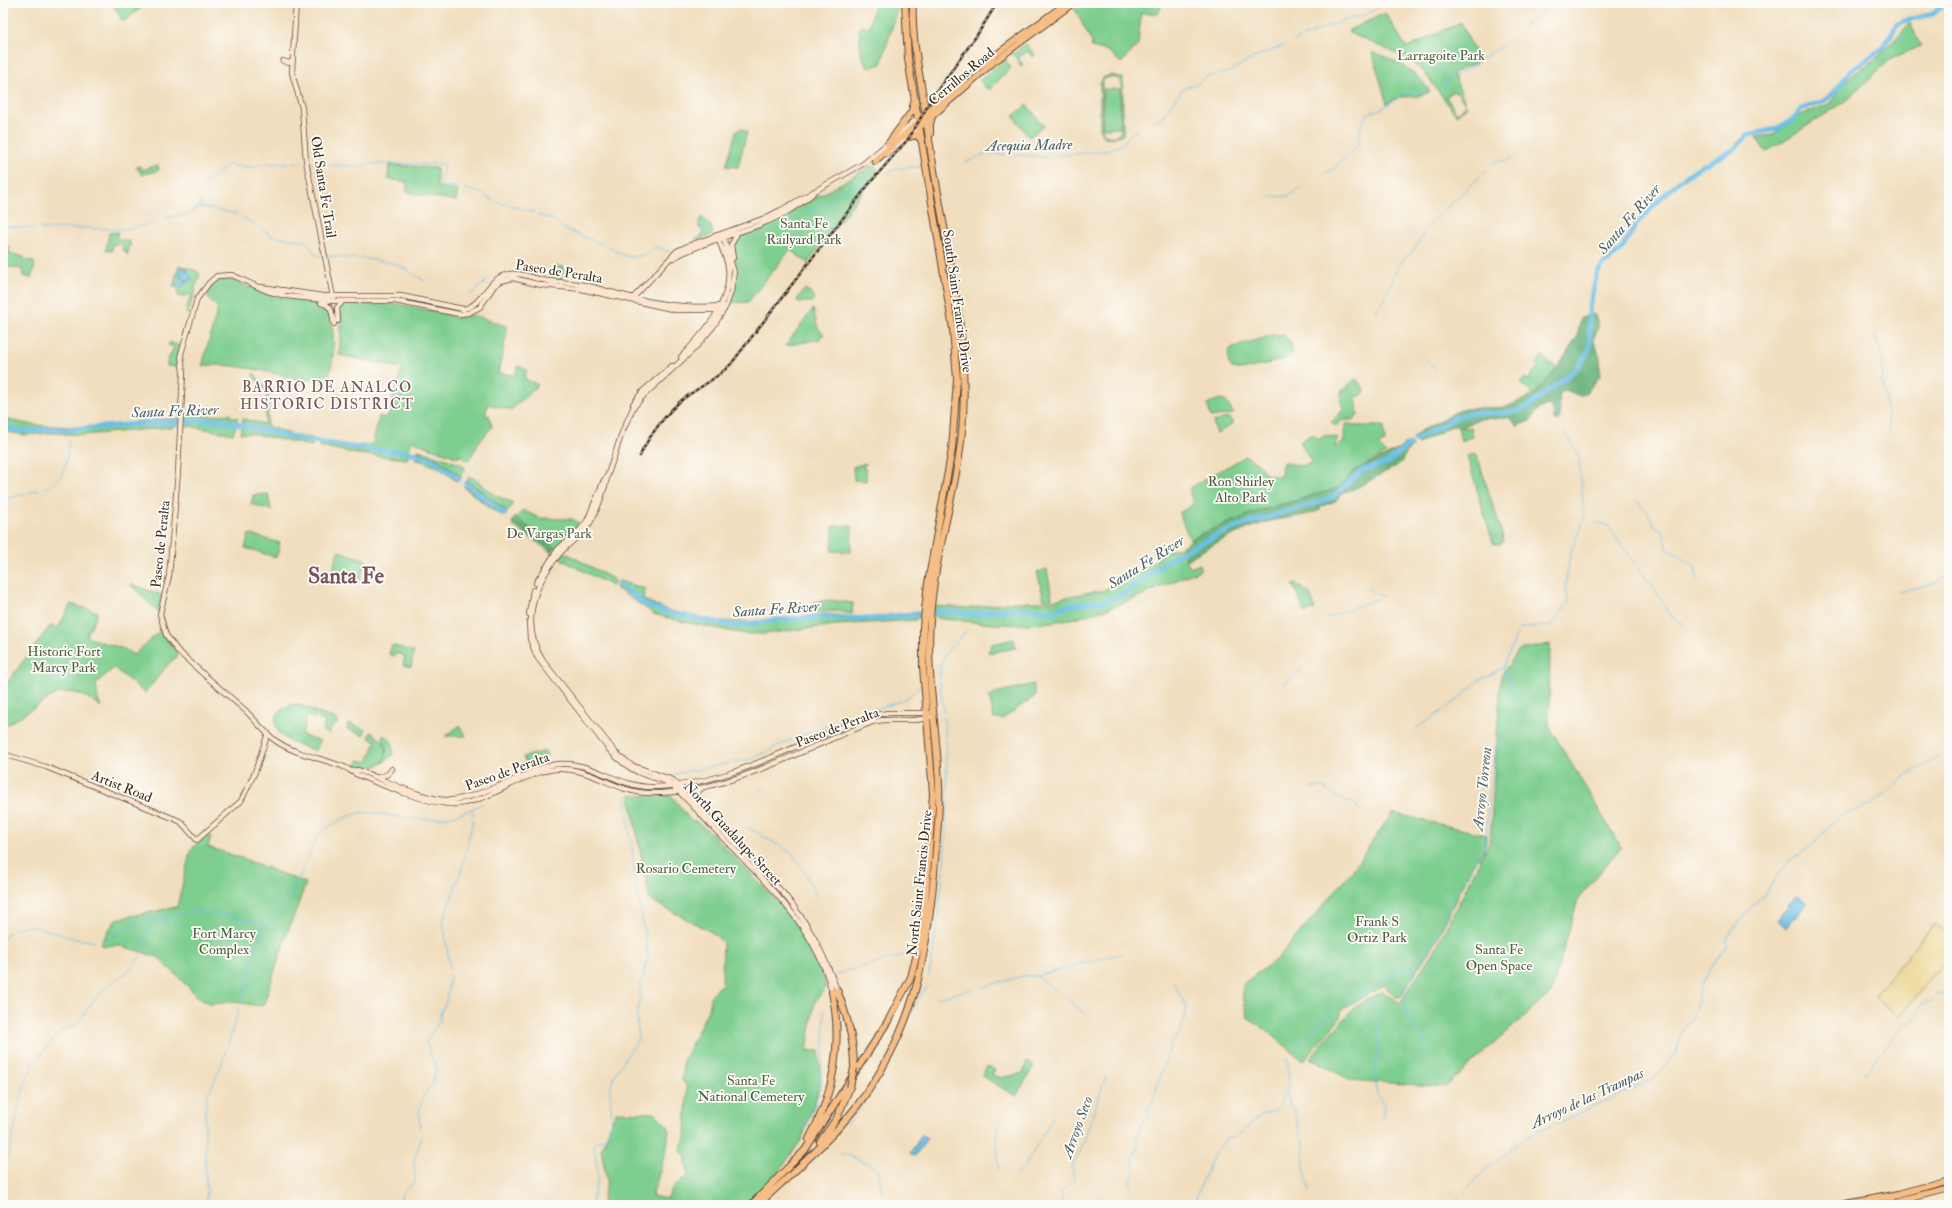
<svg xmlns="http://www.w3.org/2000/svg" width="1952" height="1208" font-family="'IM FELL Double Pica',serif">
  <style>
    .green { fill: #7ece8f; stroke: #5c7c56; fill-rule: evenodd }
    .forest { fill: #66b17a; stroke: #506e4c }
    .sand { fill: #eeda9e; stroke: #94825e }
    .water { fill: #6bbee7; stroke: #537482 }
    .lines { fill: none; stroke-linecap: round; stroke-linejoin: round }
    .stream { stroke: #6bbee7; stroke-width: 1 }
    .river { stroke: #6bbee7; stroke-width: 5 }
    .secondary-casing { stroke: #564536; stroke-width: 6 }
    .primary-casing { stroke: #564536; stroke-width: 7 }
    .highway-casing { stroke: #564536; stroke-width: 8 }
    .secondary { stroke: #fbe5cf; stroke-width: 4.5 }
    .primary { stroke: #f6be87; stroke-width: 5 }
    .highway { stroke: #f6be87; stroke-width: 6 }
    .rail-casing { stroke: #3b2a1e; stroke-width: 2.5 }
    .rail { stroke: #fdfcf7; stroke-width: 1; stroke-dasharray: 3; stroke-linecap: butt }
    .highway-bridge-casing { stroke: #564536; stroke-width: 8; stroke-linecap: butt }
    .highway-bridge { stroke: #f6be87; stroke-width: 6 }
    .labels { text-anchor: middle; stroke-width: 3.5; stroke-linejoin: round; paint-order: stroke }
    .park-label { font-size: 14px; fill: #4f5b40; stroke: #fdfcf7 }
    .street-label { font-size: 14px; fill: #3b2a1e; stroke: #fdfcf7 }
    .water-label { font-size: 15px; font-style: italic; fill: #4c5e64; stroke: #fdfcf7 }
    .neighbourhood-label { font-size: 15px; letter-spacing: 1px; fill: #78545b; stroke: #fdfcf7 }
    .town-label { font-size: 22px; font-weight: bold; fill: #78545b; stroke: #fdfcf7 }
  </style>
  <rect width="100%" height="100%" fill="#fdfcf7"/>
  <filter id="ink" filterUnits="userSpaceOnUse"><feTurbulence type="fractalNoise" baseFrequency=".025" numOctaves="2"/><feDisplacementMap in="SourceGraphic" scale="8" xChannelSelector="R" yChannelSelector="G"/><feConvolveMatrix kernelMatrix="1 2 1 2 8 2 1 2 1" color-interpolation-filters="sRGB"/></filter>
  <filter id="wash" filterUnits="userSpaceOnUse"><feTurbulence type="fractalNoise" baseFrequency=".012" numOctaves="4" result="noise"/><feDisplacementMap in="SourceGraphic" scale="16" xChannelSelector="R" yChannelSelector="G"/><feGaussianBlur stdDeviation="0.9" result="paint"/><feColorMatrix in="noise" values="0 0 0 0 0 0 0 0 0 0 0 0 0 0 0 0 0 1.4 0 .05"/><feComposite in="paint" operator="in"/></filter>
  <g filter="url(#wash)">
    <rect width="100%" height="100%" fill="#f1debe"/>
    <path class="green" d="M112 3H148L123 22Z
      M875 3H884L898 7 881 64 868 68 862 58 859 30 860 26 869 28Z
      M1082 3H1163L1158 14 1141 13 1138 45 1121 63 1108 51 1091 47 1092 42 1074 8Z
      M1385 13 1407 48 1461 22 1479 61 1453 73 1467 107 1456 115 1424 72 1407 58 1349 33V30ZM1453 91 1455 93 1457 92 1465 104 1463 106 1464 108 1457 113 1446 97Z
      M1910 23 1921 46 1892 58 1843 103 1766 152 1756 137 1773 135 1798 116 1829 104 1850 77 1878 57Z
      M1026 44 1035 55 1032 57 1028 51 1018 58 1023 65 1021 66 1013 54Z
      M1372 52C1395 60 1417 70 1430 92 1426 93 1422 95 1418 96 1405 98 1398 94 1387 104Z
      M1005 59 1011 68 989 90 987 87 985 88 980 80Z
      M1113 75 1123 78V135C1114 136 1104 143 1100 130V84L1104 77ZM1110 77 1119 79 1121 84V131C1118 137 1111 138 1105 135L1102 130V84L1104 79Z
      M1103 89H1120V128H1103Z
      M1027 105 1044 126 1029 137 1013 116Z
      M741 128 747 132 738 167 726 166 736 132Z
      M158 165 159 170 142 175 136 167 140 166 141 170Z
      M389 165 437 168V187L458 190 456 201 407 192V182L388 179Z
      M871 166H874L878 171 808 263 790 250 748 302 732 303 736 277 733 246 734 241 739 236 779 219Z
      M702 217 710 225 713 232 712 235 694 241 697 238H701V235L703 234 702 228H699V221Z
      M118 232 116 238 131 242 127 255 126 251 122 250 123 247 121 244H113L112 251 106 250 109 233Z
      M3 245 10 247 9 253 24 257V260L33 261 35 266 31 278 23 276 22 269 5 266 3 268Z
      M179 265 197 271 200 274 195 288V292L187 315 186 309 191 296 187 294 184 297 178 296V288L173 287ZM179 268 186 269 191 280 188 281 187 279 184 284 176 286V284L181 280Z
      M556 266 564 267 562 280 552 279Z
      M228 279 274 296 324 305 328 307C336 333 335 358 327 383L309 378 306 383C286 374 223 361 202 366L218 308 205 295C212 287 215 279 228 279Z
      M805 289 815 297 812 302H798L797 299Z
      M392 303 443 313 455 318 474 315 508 327 498 373 515 375 518 366 527 370 524 378 538 385 511 410 488 404 485 416 489 415 492 427 480 441 469 460H464V457L459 455V458L412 441 407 459 358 454 319 446V440L354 446 373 444 379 416 387 418 402 368 339 355 341 330 340 309 345 304Z
      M813 309 818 328 824 335 820 336V339L785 346Z
      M1277 334 1283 335 1291 342V354L1286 359 1242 370 1232 368 1228 362 1229 350 1233 347Z
      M170 342 178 345V367L167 366V362L174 347 168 345Z
      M1542 356 1557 368 1534 395 1520 383 1525 378 1528 380 1538 367 1536 365Z
      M254 373 269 393 267 426 296 436 312 438V446L253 434 240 433 243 419 265 424 267 392 253 376Z
      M1356 379 1366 391 1360 396H1356L1358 415H1356L1355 420H1342L1336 426 1331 422C1343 411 1345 411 1340 395L1343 389 1348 387V385Z
      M1220 399 1225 400 1234 414 1211 417 1207 404Z
      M230 414 231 417 238 418 233 434 183 425 184 415 207 416Z
      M178 418 177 425 173 427 83 435 52 433 24 435 3 431V419L34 425 72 427 120 425 140 421Z
      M1226 418H1229L1233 423 1217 434 1213 422Z
      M1346 424H1351L1354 426H1384L1385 442 1378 445 1386 453 1353 472 1339 488 1256 512 1201 534 1190 540 1179 513C1204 498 1189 506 1190 488L1246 456 1258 464 1267 475 1280 477 1283 462 1301 466 1312 463 1300 442 1312 434 1315 435 1318 440 1326 435 1338 438 1334 448 1344 442V432Z
      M1458 427 1471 428 1473 437 1461 441Z
      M420 450 463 465 464 470 458 481H456L438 467 415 459 417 451Z
      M1476 453 1502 533 1503 541 1500 545 1494 544 1492 540 1467 456Z
      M866 463 863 469H866V481L854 480 853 467Z
      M469 477 474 478 496 496 512 502V506L504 516 492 510 464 487Z
      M268 494 271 510 251 504 253 495Z
      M523 510 539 518 572 519 582 525C572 535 561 543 551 552L513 526 512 522Z
      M833 526H852L851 552 832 551Z
      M249 534 280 543 277 556 275 557 245 548Z
      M1181 547 1190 568 1200 564V570C1168 583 1137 599 1104 610 1059 625 1012 628 965 621 957 620 939 620 933 616V608L936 606 969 608 1014 602H1044L1089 592 1102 591 1145 569 1165 552Z
      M338 551 366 560 360 581 332 573Z
      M564 552 615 580 612 586 562 560 561 557Z
      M1047 569 1052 598 1044 600 1037 572Z
      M619 581 646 589 642 599 667 610 719 621 749 622 824 614 866 618 919 611V617L916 620 836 625 764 634H745L679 621 654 614 616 588Z
      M131 584 162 595 158 612 131 585Z
      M1296 584 1310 594 1315 609 1305 613 1293 585Z
      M829 600 853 603 852 614 835 611 814 612 813 602Z
      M71 604 98 612 86 637 124 649 134 655 162 629 171 646 179 655 170 662 145 693 114 668 96 683 98 699 101 707C86 696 75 689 56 694L3 727V688L50 626 58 628Z
      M1014 639 1016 648 990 653 988 652 992 644Z
      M1550 644 1549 726 1621 847 1578 899 1551 993 1445 1087 1350 1080 1310 1058 1354 1008 1382 991 1400 1003 1438 944 1490 841 1501 676 1519 650Z
      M392 645 414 652 411 667 403 665 405 656 396 653 395 656 389 654Z
      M1033 684 1035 693 1034 697 1001 720 1000 718 994 719 989 697 995 695V693Z
      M297 704 317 712 315 718 307 716 302 735 320 741 316 751C300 745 268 739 277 714L287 706Z
      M319 713 338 720 337 724 333 725 329 734 323 731 325 721 318 719Z
      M348 723 366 730 363 735 347 729Z
      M459 726 466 736H445Z
      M371 732 383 741C393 761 375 773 356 766L358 760 368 762 376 741 369 738Z
      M384 735C393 740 394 747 392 756L381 764C388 756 388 746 382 737Z
      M545 751 547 755 526 763 523 757Z
      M629 795 672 796 690 820 696 821 711 833 787 911 803 932 825 981V989L815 1001 807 1050 819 1051 821 1082 802 1139 776 1176 745 1205H601L607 1181 601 1150 616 1112 655 1113 669 1127 667 1148 652 1196 667 1199 674 1186 688 1176 687 1165 685 1164 686 1157 680 1150 685 1138 687 1087 682 1080 683 1061 710 1006V997L719 986H722L723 942 711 932 650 900Z
      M1392 813 1486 835 1484 851 1472 866 1437 939 1400 997H1395L1384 985 1341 1010V1017L1303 1061 1268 1031 1248 1018 1242 992 1244 983 1277 959 1350 874Z
      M209 834 211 836 208 847 244 859 306 883 284 942 264 1004 262 1006 234 1002 210 1004 200 999 158 957 118 945 104 946 100 944 116 919 177 907 191 849Z
      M1027 1062 1034 1066 1016 1096 982 1076 987 1066 995 1070 992 1075 1000 1078 1023 1073Z"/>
    <path class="forest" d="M1594 314C1600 325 1599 329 1593 339L1600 357V376L1587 392 1580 396 1565 390 1559 394 1560 419 1558 421 1554 419V411L1548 405C1541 407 1534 412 1532 420L1517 426 1508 417 1495 419 1487 418 1476 420 1464 426H1452L1417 444 1413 438 1419 432 1461 409 1506 407 1534 395 1557 368 1577 337 1581 317Z
      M1408 442 1412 447 1408 450 1401 462 1395 467 1356 488 1344 492 1336 501 1321 506 1320 510C1305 517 1287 517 1270 521 1240 530 1213 544 1186 560L1181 547 1201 534 1256 512 1339 488 1353 472 1399 449Z
      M417 451 435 458 461 476 458 481C446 472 431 455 415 459Z
      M467 481 507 511 504 516 464 487Z
      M515 517 555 547 553 551 512 522Z"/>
    <path class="sand" d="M1934 924 1949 937V957L1899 1017 1874 996Z"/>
    <path class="water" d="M183 267 191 276 192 280 188 281 186 279 183 286H176V284L181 279 179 268Z
      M1797 896 1807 903 1786 927 1777 920Z
      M922 1135 927 1138 915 1156 910 1153Z"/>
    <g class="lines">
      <path class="stream" d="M1941 7 1945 13
        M1947 17 1949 21
        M1523 28 1526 23 1545 11
        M1900 33 1903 35 1904 40
        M1294 41 1341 21 1365 15 1385 3
        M1441 89 1445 87 1447 80 1474 65 1490 53 1502 47
        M1153 123 1164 114 1173 101 1184 88 1199 83 1205 77 1231 71 1251 59 1285 45
        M309 163 359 167 371 164H386
        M965 163 986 153 1045 157 1105 151 1121 145 1131 134 1137 131
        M1492 163C1499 160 1506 162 1513 158
        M389 164H444L440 185 458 188
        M252 167 261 164 304 162
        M887 173C896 167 910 167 921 167
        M1322 175 1334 168 1359 145 1360 127 1367 114 1381 109 1404 94 1427 91
        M211 180 228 165 251 167
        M208 183H209
        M464 189 478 192 494 201
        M1271 197 1288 196 1301 187
        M497 202 534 212
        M200 207 237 214
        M806 211 826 204 853 185 869 177
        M538 215 554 220 562 228 604 245
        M241 216 256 225
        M164 218 191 214 194 209 200 207 201 201 195 191 207 183
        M700 221V223L702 227
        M3 226 34 228
        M260 227 271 236 304 241 309 244 316 255 322 256
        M705 227 706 221
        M88 228C109 229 136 232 155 220
        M40 229 86 228
        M704 234 705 227
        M608 247C627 259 637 261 656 247L671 252
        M326 256 355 258
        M358 258H363
        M366 259 375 260
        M377 261C400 261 407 272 425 281
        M470 295 489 279
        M1376 311 1386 296 1395 273 1403 259 1413 251 1431 222 1486 171
        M1879 328 1875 335 1883 361 1881 383 1885 393V403L1890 432
        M1426 359 1436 369
        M1553 388 1558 403V417
        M46 488C66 481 66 460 69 441
        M3 500 39 490
        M1635 500 1646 510 1657 529 1662 531C1664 539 1667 543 1668 550 1672 551 1691 563 1695 567L1698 583
        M1596 522 1609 526C1628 558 1655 584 1671 617L1676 618 1685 627
        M1368 589 1382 596
        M1898 592 1933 584 1949 574
        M1327 618 1379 598
        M1134 623 1138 622
        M933 668 941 663
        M1283 685 1303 668
        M944 712C941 694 935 669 946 653 952 645 961 638 967 630
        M857 714C879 706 907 705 921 684
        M1416 729 1455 702 1478 681 1503 668
        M674 774 751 759 793 739 850 717
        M1311 788 1322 786C1330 791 1343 804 1353 802L1357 808 1365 812
        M762 789 764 793
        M625 795 639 902
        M472 810 473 816
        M747 827 792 853 803 870
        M804 871 817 896
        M3 939 15 928 26 926 38 927 72 938 95 942
        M106 939 120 933 135 922 172 917 188 911 224 915 266 924 270 923 292 893 318 835C330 824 348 815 363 812 411 817 438 829 483 803
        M142 950C149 929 147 926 169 918
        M450 969 443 920 461 872 473 820
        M838 974 907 954
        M929 976C941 903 950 829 946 755 945 742 946 730 944 718
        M1036 976 1122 953
        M1355 982 1359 987 1364 988V996L1376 1008 1380 1019 1375 1082 1377 1094
        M982 987 1023 976H1036L1056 990
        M1064 996 1086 1015
        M937 998 973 989
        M241 1002 260 935 265 924
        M1341 1007 1363 995 1396 972 1405 969H1416
        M1295 1049 1334 1010
        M1427 1052 1422 1038 1416 1035V1031L1409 1016 1406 1017 1403 995 1424 953 1435 938 1452 898 1486 845 1488 810 1497 740 1522 705 1503 668 1519 629 1552 625 1569 602 1565 591 1570 554 1584 518 1579 457 1565 431
        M1864 1075 1901 1028 1917 1017 1921 1005 1931 1002 1936 994 1949 993
        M1287 1091 1290 1106 1294 1108 1301 1139 1304 1143C1302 1160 1305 1175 1310 1191
        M1379 1096 1384 1104 1383 1117
        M847 1124C865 1102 881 1078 895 1052 903 1037 916 995 928 986
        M420 1128 419 1112 422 1098 433 1082 434 1075 437 1070 426 1042 440 1020V1014L446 1002 450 976
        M803 1130C809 1119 814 1107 818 1095 822 1079 826 1028 824 1011
        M840 1153 853 1157 878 1169 884 1205
        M998 1169 997 1136 1002 1115
        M3 1173 10 1150 22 1092 33 1064 60 1032 78 1023 91 1004 104 989 130 970 140 956
        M1015 1176 1025 1166 1053 1117
        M765 1180 768 1182
        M1131 1187 1130 1181 1135 1170 1133 1163 1138 1144 1136 1137 1141 1126 1150 1116 1147 1108 1154 1100 1157 1086 1172 1042 1181 1031 1187 1008 1173 982
        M1464 1192 1485 1170 1513 1147 1531 1135 1652 1080 1677 1053 1681 1031 1693 1016 1700 987 1716 960 1727 948V939L1731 931 1756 902 1766 894 1775 878 1791 859 1801 854 1823 834 1831 824 1840 816 1875 803 1904 777 1939 757
        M205 1205 207 1193 205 1164V1112L207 1096 220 1069 239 1009
        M400 1205 402 1193 415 1181 414 1158 422 1138
        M591 1205 598 1177 594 1144 596 1141 605 1139 612 1123 610 1089 615 1074 638 1039 637 1015 640 995V987L648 957 640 905
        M1062 1205 1061 1192 1074 1179 1072 1165 1081 1149 1106 1076
        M1194 1205 1201 1183 1214 1155 1226 1139 1236 1137 1262 1114 1273 1112 1278 1108 1289 1084 1287 1058
        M1451 1205 1459 1198
        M1676 1205 1677 1201"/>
      <path class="river" d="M3 426 19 431H33L47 429 66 430 137 424 219 420 306 440 372 450 408 452 433 460 459 479
        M1415 440 1457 417 1469 413H1505L1518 411 1529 406 1575 370 1583 360 1590 347 1589 307 1597 273 1604 264 1620 251 1636 225 1654 205 1677 183 1696 169 1733 150 1748 135 1776 129 1792 120 1801 109 1824 101 1836 91 1850 71 1883 48 1897 24 1907 20 1933 14 1945 3
        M466 484 505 514
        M618 584 646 605 669 613 736 626 775 620 819 617 872 619 920 614
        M1014 609 1052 611 1071 605 1105 601 1124 594 1171 558 1211 538 1241 525 1332 498 1362 470 1387 463 1410 444
        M933 612H958L974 615 997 610 1003 611 1012 609"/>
    </g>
  </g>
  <g filter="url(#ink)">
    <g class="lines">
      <g class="secondary-casing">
        <path id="secondary" d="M296 3 292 73 302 108 306 161 333 297
          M283 61 289 63 292 61
          M886 154 920 127
          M724 239 734 272 731 292 726 306 713 327 695 348 644 395 633 408 623 430 607 477 606 483C601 498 597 513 588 526 581 536 570 542 562 551 534 582 519 623 543 661L616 753 631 765 673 780 783 893C809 924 823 952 837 990
          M673 258C710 237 752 233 790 210 799 204 808 199 815 191
          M733 258 731 245 736 236
          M261 287 323 296H401L463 309C485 305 486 277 510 274 522 272 536 280 549 281 562 283 575 282 588 286 619 294 651 304 683 306 697 308 712 306 726 306
          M632 299 677 251 690 245 765 218 781 210 863 164 918 118
          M321 303C333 305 332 314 334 324
          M724 310H676L581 289 541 285 513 278 501 281 494 286 480 307 468 313 459 314 395 301H333L286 296 267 291 232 275 217 276 209 283 197 299 181 354 183 373 178 472 169 576 160 614 166 635 177 650C199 671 223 691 246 711 256 721 265 733 276 741 296 755 323 758 344 767 349 769 353 773 358 775 381 785 433 806 457 804 493 801 522 771 558 769 590 767 615 792 647 793 728 795 800 749 873 722 892 716 912 724 930 717
          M338 321 337 308 342 302
          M681 357C703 334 733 302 728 267 727 257 720 246 717 235
          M633 404 643 391 672 366
          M536 583 558 549 580 530 587 521 604 480 607 477
          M529 614 533 590
          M529 622 530 639 537 657 607 747C618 760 631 771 648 776 657 779 666 780 673 786 691 802 706 821 722 837 766 883 817 928 832 992
          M3 754 46 767 175 819 181 822 197 840 241 801 255 772 268 733
          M351 771 358 770C383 779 427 802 452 800 470 798 486 791 501 785 520 778 538 766 558 764 592 761 618 787 651 787 732 787 800 739 875 715L888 713H928
          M379 777 388 774 392 769
          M696 803 695 794 702 788"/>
      </g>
      <g class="primary-casing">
        <path id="primary" d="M963 81 995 55 1066 3
          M918 118 950 91
          M920 127 993 63 1074 3"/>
      </g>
      <g class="highway-casing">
        <path id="highway" d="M924 119 965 80
          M930 134V124L932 116
          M908 137 917 135 921 140
          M888 144 912 111 914 102
          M875 161 920 121
          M837 990C847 1016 854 1039 854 1068
          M809 1139C834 1094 843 1043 832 992
          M820 1142 837 1118 850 1087
          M751 1205 805 1150 888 1021 911 977 923 930 933 794 923 667V627L928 583 952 449 957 379 953 329 908 59 905 3
          M758 1205C792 1173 829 1142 857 1106 913 1032 926 964 934 874 936 844 940 815 939 785 937 730 926 675 930 620 933 565 950 511 959 457 965 417 965 377 961 336 953 260 934 186 925 110 920 74 911 40 913 3
          M1840 1205 1899 1194 1949 1180
          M1883 1205 1949 1188"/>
      </g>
      <use href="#secondary" class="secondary"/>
      <use href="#primary" class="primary"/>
      <use href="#highway" class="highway"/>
      <g class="rail-casing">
        <path id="rail" d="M640 456C647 438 668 411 683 399 699 387 717 379 731 364L869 184 909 138 934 95 977 35 997 3"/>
      </g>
      <use href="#rail" class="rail"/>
      <g class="highway-bridge-casing">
        <path id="highway-bridge" d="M850 1087 854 1068"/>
      </g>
      <use href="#highway-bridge" class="highway-bridge"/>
    </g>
  </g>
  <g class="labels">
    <g class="park-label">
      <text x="1441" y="60">Larragoite Park</text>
      <text x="804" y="228">Santa Fe<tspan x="804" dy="16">Railyard Park</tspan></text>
      <text x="1241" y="486">Ron Shirley<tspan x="1241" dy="16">Alto Park</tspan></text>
      <text x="549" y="538">De Vargas Park</text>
      <text x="64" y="656">Historic Fort<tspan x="64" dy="16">Marcy Park</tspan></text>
      <text x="686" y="873">Rosario Cemetery</text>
      <text x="1377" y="926">Frank S<tspan x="1377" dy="16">Ortiz Park</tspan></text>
      <text x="224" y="938">Fort Marcy<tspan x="224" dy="16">Complex</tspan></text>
      <text x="1499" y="954">Santa Fe<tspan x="1499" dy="16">Open Space</tspan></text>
      <text x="751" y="1085">Santa Fe<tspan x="751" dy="16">National Cemetery</tspan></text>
    </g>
    <g class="street-label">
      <text transform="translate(961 76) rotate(-40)" y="5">Cerrillos Road</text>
      <text transform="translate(324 187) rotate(81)" y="5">Old Santa Fe Trail</text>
      <text transform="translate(559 271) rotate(9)" y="5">Paseo de Peralta</text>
      <text transform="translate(958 301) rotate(82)" y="5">South Saint Francis Drive</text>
      <text transform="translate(160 544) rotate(-84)" y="5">Paseo de Peralta</text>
      <text transform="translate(837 727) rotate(-21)" y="5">Paseo de Peralta</text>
      <text transform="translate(507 771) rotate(-20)" y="5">Paseo de Peralta</text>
      <text transform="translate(122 786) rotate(22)" y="5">Artist Road</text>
      <text transform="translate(733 833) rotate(47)" y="5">North Guadalupe Street</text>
      <text transform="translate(919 883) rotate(-84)" y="5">North Saint Francis Drive</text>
    </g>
    <g class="water-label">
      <text transform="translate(1029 145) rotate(-1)" y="5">Acequia Madre</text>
      <text transform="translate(1629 219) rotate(-49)" y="5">Santa Fe River</text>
      <text transform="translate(175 411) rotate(-2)" y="5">Santa Fe River</text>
      <text transform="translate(1146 562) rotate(-32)" y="5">Santa Fe River</text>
      <text transform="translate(776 609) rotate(-4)" y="5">Santa Fe River</text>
      <text transform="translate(1482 789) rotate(-84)" y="5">Arroyo Torreon</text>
      <text transform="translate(1587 1098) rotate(-25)" y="5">Arroyo de las Trampas</text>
      <text transform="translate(1077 1127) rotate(-70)" y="5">Arroyo Seco</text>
    </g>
    <g class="neighbourhood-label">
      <text x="327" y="392">BARRIO DE ANALCO<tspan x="327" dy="17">HISTORIC DISTRICT</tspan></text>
    </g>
    <g class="town-label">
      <text x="346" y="583">Santa Fe</text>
    </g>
  </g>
  <rect width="1952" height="1208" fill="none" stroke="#fdfcf7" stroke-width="16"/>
</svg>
